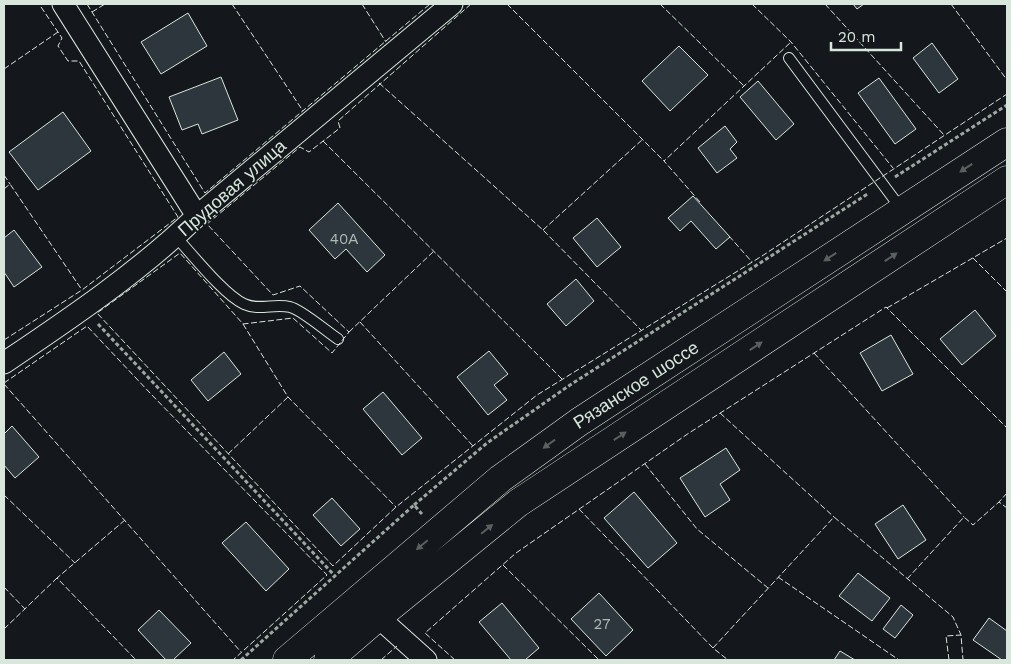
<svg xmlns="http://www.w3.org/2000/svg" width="1011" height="664" font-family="'Work Sans',sans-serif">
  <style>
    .building { fill: #2c363c; stroke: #d8e6dc }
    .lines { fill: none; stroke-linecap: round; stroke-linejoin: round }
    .service-casing { stroke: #d8e6dc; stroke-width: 12 }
    .minor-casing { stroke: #d8e6dc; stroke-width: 23 }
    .primary-casing { stroke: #d8e6dc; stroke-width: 29 }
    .path { stroke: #9da8a2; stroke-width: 3; stroke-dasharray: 4 2.5; stroke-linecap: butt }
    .service { stroke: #14181c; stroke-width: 10 }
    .minor { stroke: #14181c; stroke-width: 21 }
    .primary { stroke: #14181c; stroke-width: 28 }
    .fence { stroke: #d8e6dc; stroke-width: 1; stroke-dasharray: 6 2.5; stroke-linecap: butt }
    .oneway { fill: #59605f }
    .labels { text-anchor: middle; stroke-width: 4; stroke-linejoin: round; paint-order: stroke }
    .number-label { font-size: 15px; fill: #adbab4 }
    .street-label { font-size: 18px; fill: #d8e6dc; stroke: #14181c }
  </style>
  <rect width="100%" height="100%" fill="#14181c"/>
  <path class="building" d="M853 4H864L857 9Z
    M188 13 207 46 161 74 141 42Z
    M932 43 958 79 939 93 913 58Z
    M679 46 708 75 670 111 642 81Z
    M221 77 238 120 202 134 198 124 182 130 169 97Z
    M879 78 916 129 895 144 858 93Z
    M758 81 794 124 776 140 740 97Z
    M63 112 91 151 38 190 9 152Z
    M725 126 737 142 730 149 737 158 717 173 698 148Z
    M693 196 730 237 716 249 691 221 680 231 668 218Z
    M338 203 385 255 367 272 346 249 335 259 309 230Z
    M597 218 621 247 597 267 573 238Z
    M14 230 42 267 14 287 4 272V238Z
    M576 279 594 301 566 326 547 304Z
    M975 310 996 336 962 365 940 339Z
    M891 335 913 374 882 391 860 353Z
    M489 351 508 374 494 385 507 400 488 415 457 377Z
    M224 352 241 374 208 401 191 380Z
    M383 392 422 438 402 455 363 409Z
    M12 426 39 457 15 478 4 465V434Z
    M726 448 740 470 720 484 730 500 705 517 680 478Z
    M634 492 677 543 648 568 604 518Z
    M332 498 360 529 341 546 313 515Z
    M903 505 926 540 898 559 875 524Z
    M246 522 289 569 266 591 222 543Z
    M858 573 890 598 872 621 839 596Z
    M599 593 633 630 606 656 571 619Z
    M502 603 539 648 525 660H511L479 622Z
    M901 605 913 615 895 638 883 629Z
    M159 610 191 643 173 660H166L138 630Z
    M989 618 1007 631V660H1002L973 640Z
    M840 651 855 660H834Z"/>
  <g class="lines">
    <g class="service-casing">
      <path id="service" d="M789 58 902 210
        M176 237C192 254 224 295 244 304 259 311 275 303 290 307 302 310 326 331 338 339"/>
    </g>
    <g class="minor-casing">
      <path id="minor" d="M63 4 197 216
        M4 363C71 318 139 272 197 216L452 4
        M378 617 426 660"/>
    </g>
    <g class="primary-casing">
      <path id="primary" d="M287 660 500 479 579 422 1007 142
        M328 660 378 617 518 503 1007 180"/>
    </g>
    <path class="path" d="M895 177 1007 105
      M98 324 335 576
      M414 505 487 443 570 385 869 193
      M241 660 414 505 422 514"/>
    <use href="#service" class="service"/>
    <use href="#minor" class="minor"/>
    <use href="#primary" class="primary"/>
    <path class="fence" d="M87 4 205 193 430 4
      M232 4 303 111
      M362 4 386 42
      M471 4 338 121 340 128 309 152 300 147 207 224 273 295 300 286 349 332 332 353 293 318 243 324 180 253 97 313 333 566 396 507 537 395 762 256 1007 94
      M507 4 664 161
      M660 4 744 86
      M752 4 791 42 893 168
      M825 4 944 135
      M951 4 1007 80
      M92 12 105 4
      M4 69 58 32
      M379 83 543 230 641 330
      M323 141 562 379
      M4 175 10 184
      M4 189 10 184 82 290
      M700 202 664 161 791 42
      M543 230 643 139
      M729 236 752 262
      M973 258 1007 292
      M887 308 1007 238
      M360 322 473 446
      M243 324 288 397 396 507
      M349 332 434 251
      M4 340 82 290 178 217 79 61H68L58 46 62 38 39 4
      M814 353 964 517
      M4 383 87 326 150 393 327 575 233 660
      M4 384 241 652
      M720 413 834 517
      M228 454 288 397
      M645 464 697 529 768 588
      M1007 493 999 502 1007 508
      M4 495 75 563
      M579 509 713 648 728 660
      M125 520 57 578 136 660
      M503 565 599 660
      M778 577 899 660
      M907 579 964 517 973 525 999 502
      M4 587 25 609
      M4 629 57 578
      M713 648 834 517 953 617 961 635
      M381 660 397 646
      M455 660 425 633 516 553 689 433 886 307 1007 428
      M949 660 946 636 961 635 963 660"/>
  </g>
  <defs><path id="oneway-solid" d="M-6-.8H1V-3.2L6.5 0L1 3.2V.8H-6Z" transform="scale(1.25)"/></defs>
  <g class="oneway">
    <use href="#oneway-solid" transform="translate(966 168) rotate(147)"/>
    <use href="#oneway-solid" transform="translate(830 257) rotate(147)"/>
    <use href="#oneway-solid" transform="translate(891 257) rotate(-33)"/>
    <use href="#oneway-solid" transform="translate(756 346) rotate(-33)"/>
    <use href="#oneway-solid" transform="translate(620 436) rotate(-33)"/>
    <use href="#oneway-solid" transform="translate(549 444) rotate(144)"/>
    <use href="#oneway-solid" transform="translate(487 529) rotate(-39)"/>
    <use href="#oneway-solid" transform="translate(422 545) rotate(140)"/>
  </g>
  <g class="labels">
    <g class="number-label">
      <text x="344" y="244">40А</text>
      <text x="602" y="629">27</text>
    </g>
    <g class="street-label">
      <text transform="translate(232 188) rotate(-41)" y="6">Прудовая улица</text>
      <text transform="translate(636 385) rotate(-33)" y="6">Рязанское шоссе</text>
    </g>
  </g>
  <rect width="1011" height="664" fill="none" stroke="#d8e6dc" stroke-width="10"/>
  <path d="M831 42v8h70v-8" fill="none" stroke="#d8e6dc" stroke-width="2.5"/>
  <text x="838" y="42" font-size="15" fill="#d8e6dc" stroke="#14181c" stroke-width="4" paint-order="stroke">20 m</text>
</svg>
